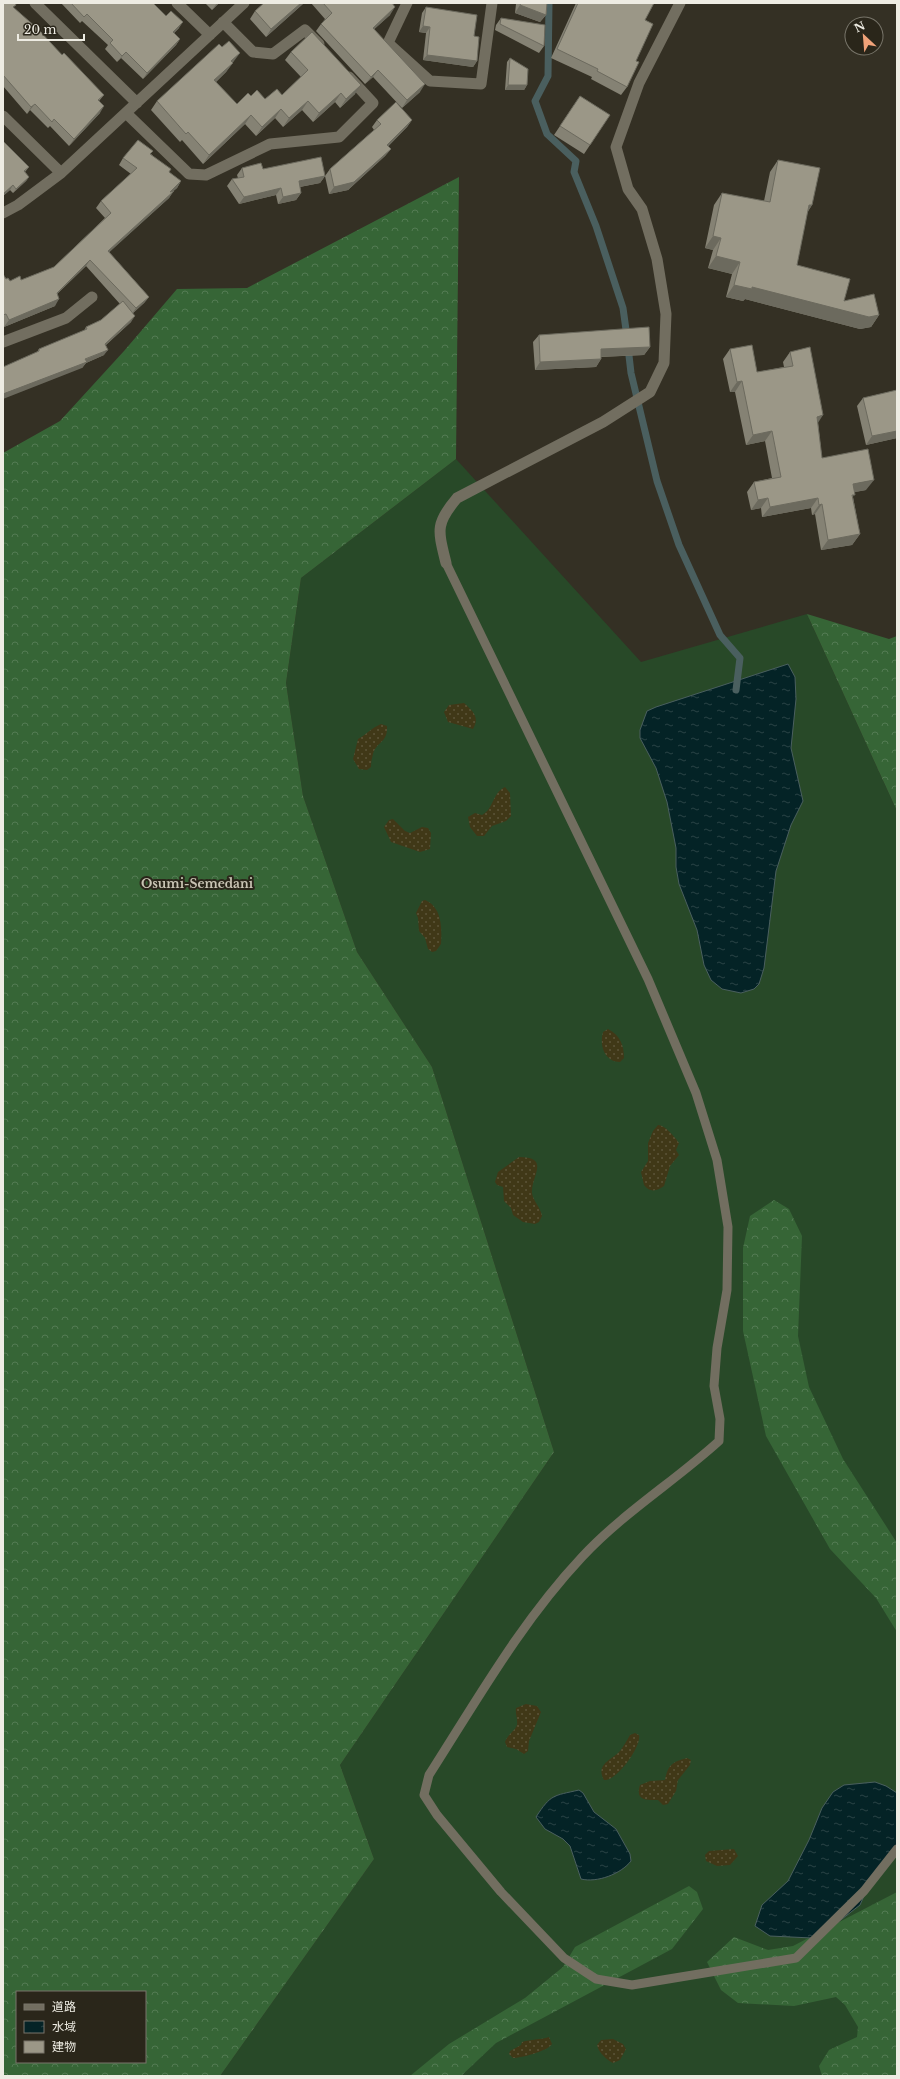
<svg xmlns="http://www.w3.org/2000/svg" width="900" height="2079" font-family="'Libre Baskerville','Noto Sans JP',serif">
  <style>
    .grass { fill: #284928 }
    .forest { fill: url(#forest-crowns); fill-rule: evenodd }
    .sand { fill: url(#sand-dots) }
    .water { fill: url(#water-ripples); stroke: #4a5f5f }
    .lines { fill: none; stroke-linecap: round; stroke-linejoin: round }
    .stream { stroke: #4a5f5f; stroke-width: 7 }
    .service { stroke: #726e60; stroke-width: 9 }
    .minor { stroke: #726e60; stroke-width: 11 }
    .wall { fill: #858274 }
    .shaded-wall { fill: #6c6a5e }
    .building { fill: #9b9787; stroke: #6c6a5e }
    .labels { text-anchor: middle; stroke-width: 4; stroke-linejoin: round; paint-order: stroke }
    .neighbourhood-label { font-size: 12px; font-weight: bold; fill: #c9c4b4; stroke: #2a261a }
  </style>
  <defs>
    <pattern id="forest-crowns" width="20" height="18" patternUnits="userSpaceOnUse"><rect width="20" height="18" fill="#366536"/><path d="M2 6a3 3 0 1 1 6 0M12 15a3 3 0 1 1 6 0" fill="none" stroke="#537b53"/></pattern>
    <pattern id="sand-dots" width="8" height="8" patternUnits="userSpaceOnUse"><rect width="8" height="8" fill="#403817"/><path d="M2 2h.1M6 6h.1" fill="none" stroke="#5c5539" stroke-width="1.8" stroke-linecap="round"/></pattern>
    <pattern id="water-ripples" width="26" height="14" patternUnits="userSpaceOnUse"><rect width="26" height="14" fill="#042326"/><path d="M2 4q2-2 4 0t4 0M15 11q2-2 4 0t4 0" fill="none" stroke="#294345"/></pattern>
  </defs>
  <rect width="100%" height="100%" fill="#343024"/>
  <path class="grass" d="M456 459 641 662 807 614 897 811V2076H220L374 1859 340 1765 554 1452 432 1067 357 952 303 796 286 683 301 578Z"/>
  <path class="forest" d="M459 177 456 459 301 578 286 683 303 796 357 952 432 1067 554 1452 340 1765 374 1859 220 2076H3V453L60 421 124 351 177 289 247 288ZM17 1992H145V2062H17Z
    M807 614 889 639 897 636V811Z
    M774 1200 789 1209 802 1236 798 1336 809 1387 843 1459 897 1543V1632L876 1598 830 1549 766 1436 743 1331V1248L750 1216Z
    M689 1886 697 1892 703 1909 672 1949 496 2043 461 2076H410L449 2044 525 1998 563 1967 575 1947Z
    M897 1892V2076H822L819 2066 829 2050 857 2037 858 2027 845 2005 836 1997 794 2006 738 2003 721 1990 707 1962 734 1937 768 1950 793 1946Z"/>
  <path class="sand" d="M464 703C473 711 480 717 473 729L448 722 444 712 449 705Z
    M381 724 387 726C388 743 377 741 373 754 372 758 371 762 371 767L367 770 359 769 353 759 358 739C366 735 371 728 381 724Z
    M505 787 510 793 511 816 506 821 492 826 484 836H477L470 827 468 817 475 813 482 815C494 809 492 793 505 787Z
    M393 819 405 831 410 833 422 827 428 828 431 833 430 849 420 852 391 842 384 827 389 820Z
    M425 900C442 907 442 928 441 944L436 951 432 952 428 949 425 938 419 931 418 918 416 913 422 901Z
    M608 1029C620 1035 624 1045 624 1058L620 1062C605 1062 599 1046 603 1032Z
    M658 1125C665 1125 675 1137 679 1143L676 1150 679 1155 670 1166 664 1186C657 1191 650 1193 644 1185L641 1172 648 1161V1143L653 1131Z
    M519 1157C551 1157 531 1176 532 1193 533 1201 541 1208 542 1216L539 1222 535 1224 523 1222 513 1215 511 1208 504 1201 503 1187 497 1185 495 1182 498 1172Z
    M526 1704 537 1706 541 1712 529 1741 528 1751 524 1754 516 1749 507 1747 505 1742C507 1735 515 1731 517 1725 518 1719 515 1714 516 1708Z
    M635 1733 639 1735C642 1746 616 1782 604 1780 595 1764 612 1760 620 1751 624 1746 627 1740 630 1735Z
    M687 1758 691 1760 690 1765 678 1780 676 1791 668 1804 663 1805 658 1800C646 1800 635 1801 640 1785L650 1781 665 1780C668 1765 672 1762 687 1758Z
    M734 1849 738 1856 730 1865 717 1866 706 1861 705 1855 709 1851Z
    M549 2037 552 2044C548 2051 521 2058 513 2058L509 2054 510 2051 521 2045 522 2042C531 2039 540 2040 549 2037Z
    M613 2039 623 2044 626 2049 620 2060 613 2063C606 2059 599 2053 597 2045L601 2040Z"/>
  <path class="water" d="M788 664 795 677 796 699 791 748 803 801 791 825 776 871 764 968 759 984 754 989 741 993 722 989 711 980 704 965 697 930 679 884 676 867V848L667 802 656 768 640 738V730L647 711 656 707Z
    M875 1782 886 1786 897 1793V1846L870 1882 860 1905 833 1926 812 1938 770 1936 755 1926 762 1905 788 1881 809 1840 822 1808 833 1792 844 1785Z
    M579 1790 583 1793 594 1812 616 1829 630 1854 631 1861C621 1874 597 1883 581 1879L570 1846 563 1839 545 1829 536 1817C551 1794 553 1796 579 1790Z"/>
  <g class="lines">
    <path class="stream" d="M549 3 548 76 535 101 547 134 576 161 574 172 596 226 623 308 627 337
      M628 347 631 373 657 481 679 545 720 635 740 658 736 690"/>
    <path class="service" d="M446 563 648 979 696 1093 717 1160 728 1227 727 1290 717 1348 714 1386 720 1419 719 1441C675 1481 623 1513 582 1557 521 1622 477 1700 429 1775L424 1795 437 1815 501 1892 564 1958 596 1979 632 1985 796 1958 864 1891 897 1849"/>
    <path class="minor" d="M35 3 137 103
      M177 3 210 35
      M407 3 388 43 430 81 481 84 492 3
      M223 22 253 52 273 54 305 30 319 44
      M126 113 189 174 206 175 270 144 339 137 373 103 349 77
      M3 116 61 173
      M3 213 18 205 61 173 244 3
      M3 342 66 318 92 297
      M446 563C438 530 435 524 457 498L603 422 650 392 664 363 666 314 657 259 642 209 628 189 616 147 639 83 680 3"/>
  </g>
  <path class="wall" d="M3 3 14 8 104 95 99 101 100 113 69 146 50 126 48 128 30 110 27 114 3 86Z
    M61 3H153L179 28 174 33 180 39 176 45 143 79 121 58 117 62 105 49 108 45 82 21 80 23Z
    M205 3H219L212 10Z
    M264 3H304L266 37 250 19 255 11Z
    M311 3H392L390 15 374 29 420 92 402 108 373 77 365 84 316 31 321 24 325 19Z
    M511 3H547L546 15 540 22 515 13 516 4H511Z
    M576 3H654L645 20 627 87 621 95 591 79 592 77 551 58Z
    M426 7 474 36 477 61 473 67 423 60 426 33 419 32 422 13Z
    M501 18 544 46 539 53 495 30 496 25Z
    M291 52 355 94 340 108 335 102 313 122 302 110 283 127 275 118 256 136 245 124 203 164 182 140 180 142 151 110 157 101 234 61 226 72 216 82 237 104 251 96 265 99 282 95 301 77 285 60Z
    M510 58 527 85 524 90H505L507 62Z
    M574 105 590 145 584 154 554 135Z
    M377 120H412L407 127 388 146 391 149 385 156 348 190 329 194 325 176 330 169 374 130 372 127Z
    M3 141 29 167 25 172 29 177 26 181 13 193 10 190 3 196Z
    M151 154 169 172 181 181 177 188 173 191 169 198 109 252 149 297 144 303 133 313 131 322 106 345 104 355 86 363 82 368 37 352 39 349 84 331 86 327 101 320 120 304 86 266 57 294 55 306 4 327 3 325V274L6 279 10 281 21 280 54 267 105 218 96 208 101 201 131 174 119 165 123 158Z
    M778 160 812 205 807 213 797 265 844 301 879 315 871 327 860 329 745 299 743 301 726 297 732 274 708 268 713 250 705 248 714 205 722 193 764 201 770 172Z
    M242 168 263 169 325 176 320 183 300 187 301 193 296 200 278 204 276 195 239 204 227 186 232 179 238 178 237 175Z
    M539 335 650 347 644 355 601 357V359L596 367 535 370 533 342Z
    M730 349 757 372 784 367 783 362 790 352 818 423 822 458 866 490 854 492 853 497 860 534 852 545 821 550 815 514 812 515 811 508 762 517 761 508 751 510 747 492 754 482 772 478 765 441 746 445 735 392H730L723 359Z
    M897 390V438L866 445 857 406 863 398Z"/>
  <path class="shaded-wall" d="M217 3H219L212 10Z
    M301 3H304L266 37 271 29Z
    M520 5 546 15 540 22 515 13Z
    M395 7 390 15 368 35 373 28Z
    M183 22 179 28 169 38 173 32Z
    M423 26 430 27 426 33 419 32Z
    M180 39 176 45 143 79 147 73Z
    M126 52 121 58 117 62 122 56Z
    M240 53 234 61 224 70 231 61Z
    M427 55 477 61 473 67 423 60Z
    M233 63 226 72 208 89 214 80Z
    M378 70 373 77 365 84 371 77Z
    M425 84 420 92 402 108 407 100Z
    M361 85 355 94 340 108 346 99Z
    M508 85H527L524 90H505Z
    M341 93 335 102 313 122 319 113Z
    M308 101 302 110 283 127 289 118Z
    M35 104 30 110 27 114 31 107Z
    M104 106 100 113 69 146 74 139Z
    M281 109 275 118 256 136 262 127Z
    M251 115 245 124 203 164 209 155Z
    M412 120 407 127 382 153 387 145Z
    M391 149 385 156 348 190 329 194 334 187Z
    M325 176 320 183 294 188 299 181Z
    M29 177 26 181 13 193 16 189Z
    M181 181 177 188 165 199 170 192Z
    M13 185 10 190 3 196V194Z
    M281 188 276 195 239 204 244 197Z
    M174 191 169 198 103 258 108 251Z
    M301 193 296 200 278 204 283 197Z
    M809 205H812L804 217Z
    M713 236 721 238 713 250 705 248Z
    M716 256 740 262 732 274 708 268Z
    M90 260 86 266 52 299 57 293Z
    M734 285 752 287 879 315 871 327 860 329 745 299 743 301 726 297Z
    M149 297 144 303 131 315 136 308Z
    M59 299 55 306 4 327 9 320Z
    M135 316 131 322 101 349 105 344Z
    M650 347 644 355 595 357 601 349Z
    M108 350 104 355 86 363 82 368 3 399V394Z
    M601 359 596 367 535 370 540 362Z
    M742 381 735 392H730L737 382Z
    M823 415 816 426 817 417Z
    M772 431 765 441 746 445 753 435Z
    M897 431V438L866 445 872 436Z
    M874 480 866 490 846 494 853 484Z
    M768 498 761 508 751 510 758 500Z
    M818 498 811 508 762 517 770 507Z
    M822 504 815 514 812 515 819 505Z
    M860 534 852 545 821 550 828 540Z"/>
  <path class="building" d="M3 3H15L16 5 13 7 38 29 62 55 64 53 104 95 98 100 104 106 74 139 54 119 52 122 35 104 31 107 3 75Z
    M71 3H153L166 16 171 11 183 22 173 32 180 39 147 73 126 52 122 56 110 43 113 40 87 14 84 17Z
    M264 3H301L271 29 255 11Z
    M323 3H392L395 7 373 28 425 84 407 100 378 70 371 77 321 24 332 13Z
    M521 3H547L546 15 520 5Z
    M578 3H654L645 20 653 24 636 61 639 62 627 87 597 71 598 69 557 49Z
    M426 7 477 15 474 36 479 37 477 61 427 55 430 27 423 26Z
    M501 18 545 25 544 46 500 24Z
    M312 32 361 85 346 99 341 93 319 113 308 101 289 118 281 109 262 127 251 115 209 155 188 132 186 134 157 101 219 44 222 47 229 41 240 53 231 61 233 63 214 80 237 104 248 93 251 96 257 90 265 99 277 89 282 95 308 70 291 52Z
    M510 58 528 69 527 85H508Z
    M580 96 610 115 590 145 560 126Z
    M396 102 412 120 387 145 391 149 354 182 334 187 330 169 381 124 377 120Z
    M138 140 153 151 150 154 171 169 169 172 181 181 170 192 174 191 108 251 149 297 136 308 90 260 57 293 59 299 9 320 6 314 3 315V274L6 279 8 278 10 281 20 276 21 280 54 267 111 213 101 201 137 168 123 158Z
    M3 141 29 167 24 171 29 177 16 189 13 185 3 194Z
    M321 157 325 176 299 181 301 193 283 197 281 188 244 197 232 179 244 177 242 168 261 163 263 169Z
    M778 160 820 168 812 205H809L797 265 850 279 844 301 874 294 879 315 869 317 752 287V289L734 285 740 262 716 256 721 238 713 236 722 193 770 202Z
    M123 301 135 316 105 344 108 350 85 359 87 362 3 394V367L39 351V349L87 329 86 327 101 320Z
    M649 327 650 347 601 349V359L540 362 539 335Z
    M752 345 757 372 793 366 790 352 810 347 823 415 817 417 822 458 868 449 874 480 853 484 855 495H852L860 534 828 540 822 504 819 505 818 498 770 507 768 498 758 500 754 482 781 477 772 431 753 435 742 381 737 382 730 349Z
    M897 390V431L872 436 863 398Z"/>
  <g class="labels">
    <g class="neighbourhood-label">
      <text x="197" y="888">Osumi-Semedani</text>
    </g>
  </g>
  <rect width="900" height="2079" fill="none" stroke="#eeece3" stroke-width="8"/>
  <rect x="16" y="1991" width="130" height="72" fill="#2a261a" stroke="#78756a"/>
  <rect x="24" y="2004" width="20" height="6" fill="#726e60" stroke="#78756a"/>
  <text x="52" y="2011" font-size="12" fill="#eeece3">道路</text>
  <rect x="24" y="2021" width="20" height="12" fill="url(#water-ripples)" stroke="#78756a"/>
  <text x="52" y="2031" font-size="12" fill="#eeece3">水域</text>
  <rect x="24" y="2041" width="20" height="12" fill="#9b9787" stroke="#78756a"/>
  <text x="52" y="2051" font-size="12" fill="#eeece3">建物</text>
  <g transform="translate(864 36) rotate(334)"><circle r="19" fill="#2a261a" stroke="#78756a"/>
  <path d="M0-3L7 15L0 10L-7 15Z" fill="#f0a279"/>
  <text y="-6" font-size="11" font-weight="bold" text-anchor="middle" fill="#eeece3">N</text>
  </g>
  <path d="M18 34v6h66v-6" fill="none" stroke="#eeece3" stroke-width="2"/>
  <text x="24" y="34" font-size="12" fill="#eeece3" stroke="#2a261a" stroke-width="3" paint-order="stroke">20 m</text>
</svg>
